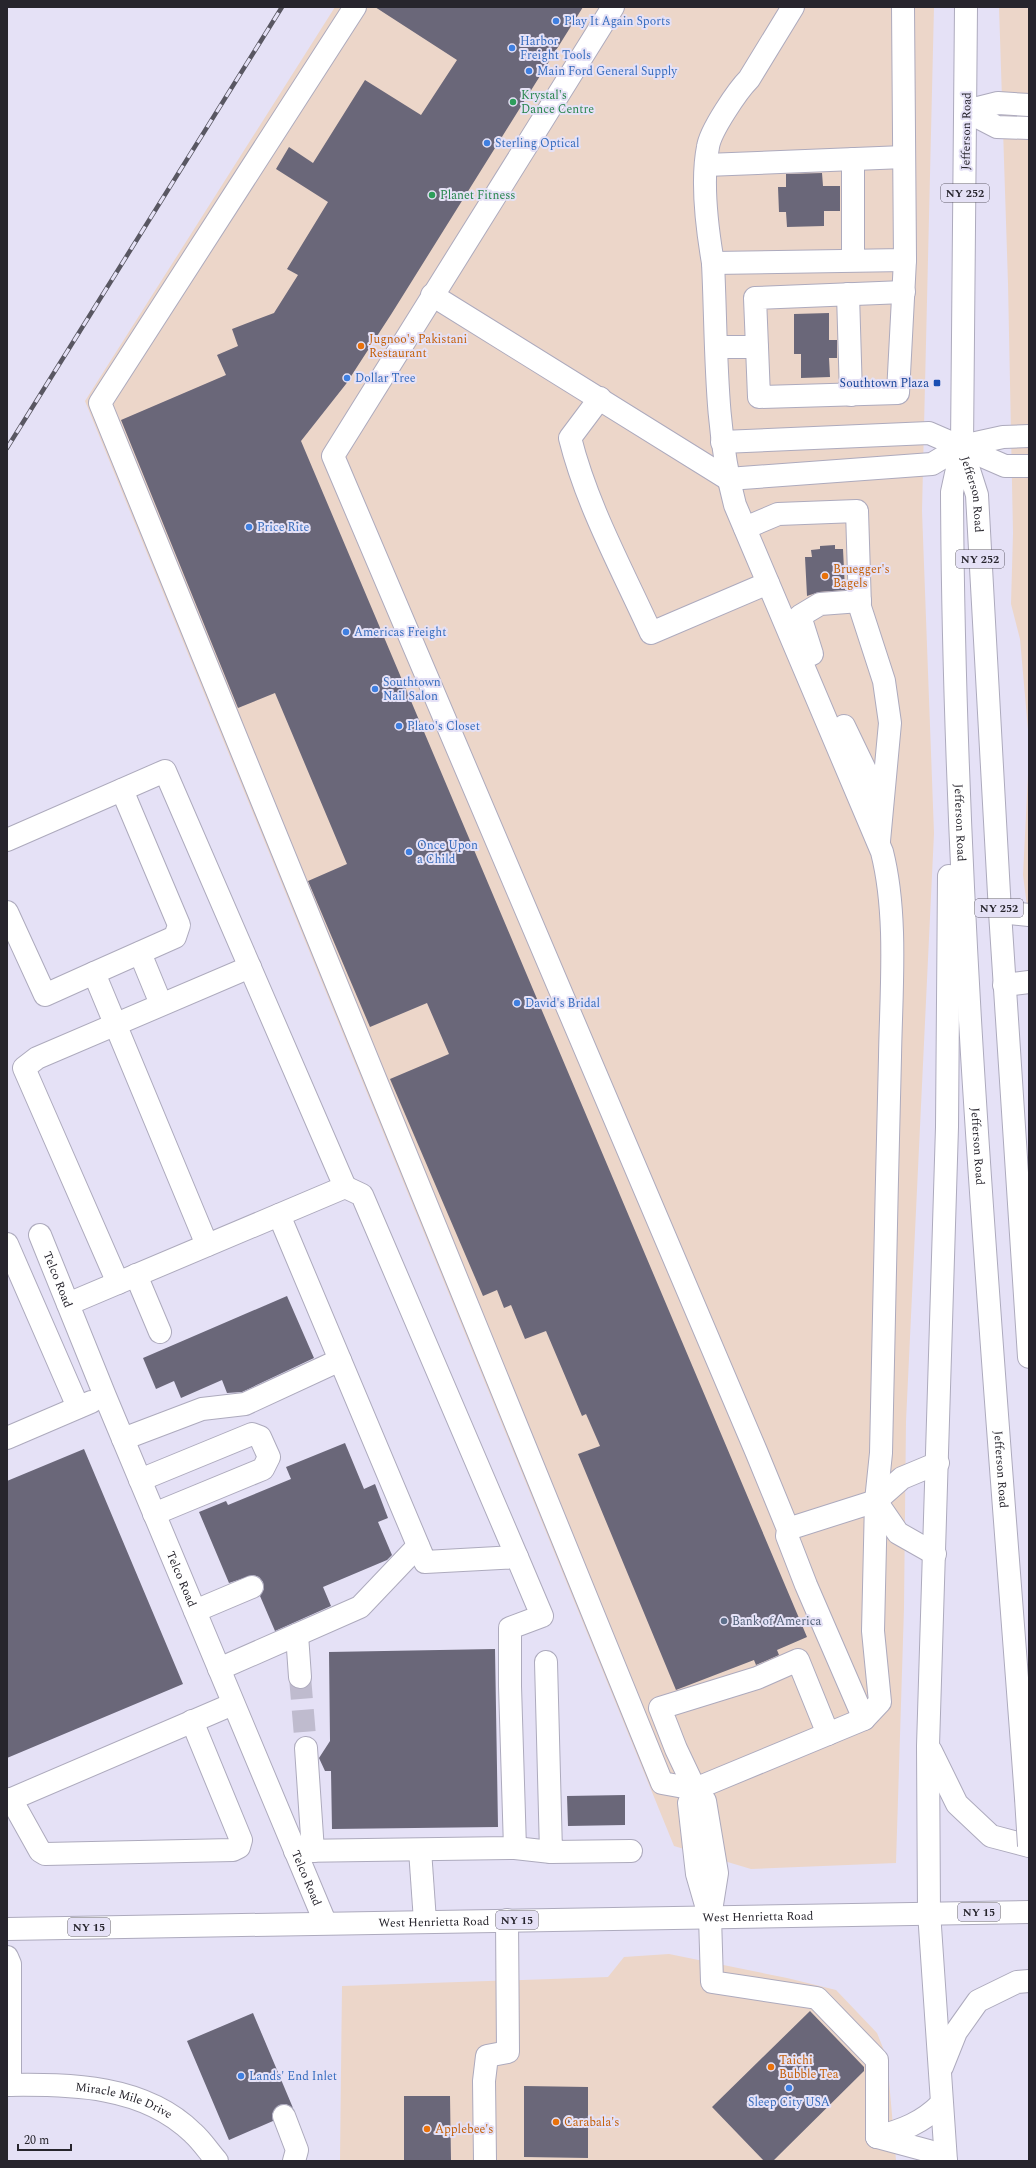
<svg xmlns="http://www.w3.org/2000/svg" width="1036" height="2168" font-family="Spectral,serif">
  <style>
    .commercial { fill: #ecd6c9 }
    .building { fill: #6a6779 }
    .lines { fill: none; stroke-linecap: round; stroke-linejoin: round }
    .minor-tunnel { stroke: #bfbbce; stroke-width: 22; stroke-dasharray: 22 11; stroke-linecap: butt }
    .minor-casing { stroke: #adaabd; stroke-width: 24 }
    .major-casing { stroke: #adaabd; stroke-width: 24 }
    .minor { stroke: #fff; stroke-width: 22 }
    .major { stroke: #fff; stroke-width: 22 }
    .rail-casing { stroke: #595762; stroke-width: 4.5 }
    .rail { stroke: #e5e1f6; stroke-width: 3; stroke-dasharray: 9; stroke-linecap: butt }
    .major-bridge-casing { stroke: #adaabd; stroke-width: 24; stroke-linecap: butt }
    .major-bridge { stroke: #fff; stroke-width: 22 }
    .shop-dot { fill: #3f7fe0; stroke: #e5e1f6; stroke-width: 1.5 }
    .leisure-dot { fill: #2e9e5b; stroke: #e5e1f6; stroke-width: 1.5 }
    .food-dot { fill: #e8710a; stroke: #e5e1f6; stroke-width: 1.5 }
    .transit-dot { fill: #1a4fb4; stroke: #e5e1f6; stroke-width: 1.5 }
    .service-dot { fill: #5c6f8a; stroke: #e5e1f6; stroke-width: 1.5 }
    .labels { text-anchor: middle; stroke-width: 4; stroke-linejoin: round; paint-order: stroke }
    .shield { fill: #e5e1f6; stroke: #605d69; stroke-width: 1 }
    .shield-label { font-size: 11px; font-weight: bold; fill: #27252d }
    .shop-label { font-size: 12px; fill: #366cbe; stroke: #e5e1f6; text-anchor: start }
    .leisure-label { font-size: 12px; fill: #27864d; stroke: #e5e1f6; text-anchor: start }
    .street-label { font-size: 12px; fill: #27252d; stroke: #e5e1f6 }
    .food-label { font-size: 12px; fill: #c56008; stroke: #e5e1f6; text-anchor: start }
    .transit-label { font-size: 12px; fill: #164399; stroke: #e5e1f6; text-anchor: end }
    .service-label { font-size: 12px; fill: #4e5e75; stroke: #e5e1f6; text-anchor: start }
  </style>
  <rect width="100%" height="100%" fill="#e5e1f6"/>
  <path class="commercial" d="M335 7H934L922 511 934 833 906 1421 904 1608 896 1863 751 1869 674 1846 85 401Z
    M999 7H1029V741L1020 639 1011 604 1013 533 1008 283Z
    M1029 755V922L1023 875Z
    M669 1954 787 1978 836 1990 877 2033 887 2058 896 2160 340 2161 342 1986 608 1977 624 1957Z"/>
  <path class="building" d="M375 7H583L392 313 346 384 301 441 807 1637 777 1650 779 1655 756 1665 754 1660 676 1690 578 1454 600 1446 586 1414 582 1416 546 1331 525 1339 511 1305 504 1308 497 1290 483 1296 390 1079 449 1054 427 1003 370 1027 308 881 347 864 275 693 238 708 121 420 226 375 217 355 238 346 232 329 274 313 298 275 287 269 328 202 276 169 289 147 313 163 365 80 421 115 457 60Z
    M822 173 823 186H840V211H824V226L787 227 786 212H779L778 187H786V174Z
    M829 313V340H837V358H829L830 377 801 378V354H794V314Z
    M835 545V549H843L845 590 819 592 807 596 805 557H812L811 550 820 549V546Z
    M287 1296 314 1358 242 1392 227 1393 222 1380 181 1398 174 1381 156 1389 143 1358Z
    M345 1443 364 1489 375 1484 388 1518 378 1522 392 1555 387 1560 323 1587 331 1606 275 1631 260 1596 264 1589 263 1582 259 1577 253 1575 229 1583 199 1512 226 1501 228 1505 291 1479 286 1467Z
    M84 1449 183 1684 7 1758V1481Z
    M495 1649 498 1827 332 1829 331 1771H325L319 1758 330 1741 329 1652Z
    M625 1795V1825L568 1826 567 1796Z
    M810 2011 864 2067V2071L773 2161H764L712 2107Z
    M253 2013 293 2108 286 2104 279 2105 272 2114 273 2121 229 2140 187 2041Z
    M524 2086 588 2087V2158L524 2157Z
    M404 2096H450L451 2161H404Z"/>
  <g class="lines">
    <path class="minor-tunnel" d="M300 1677 306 1748"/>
    <g class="minor-casing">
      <g id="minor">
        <path d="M355 7 100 403 662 1783 695 1789 864 1719 880 1702 873 1631 876 1501 881 1453C883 1321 887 1189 890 1057 891 992 898 915 882 852L735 505C714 427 717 344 713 263 707 228 701 182 708 147 710 131 738 90 749 79L793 7"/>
        <path d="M613 7 333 456 756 1451 788 1529 787 1536 806 1585 864 1719"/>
        <path d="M966 111 997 127 1029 128"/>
        <path d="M966 111 998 103 1029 105"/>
        <path d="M706 165 904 157"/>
        <path d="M853 260V159"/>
        <path d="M713 263 905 260 903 7"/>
        <path d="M848 294 851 395"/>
        <path d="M432 295 728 479 932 464 962 446 1003 437 1029 436"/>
        <path d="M717 347H757L759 397 898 393 905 260"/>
        <path d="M757 347 755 298 904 292"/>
        <path d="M600 398 570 438C587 506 622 569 651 633L768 583"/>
        <path d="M722 442 929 433 1005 466H1029"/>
        <path d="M745 528 778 514 857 511 860 607 884 681 890 723 879 841"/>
        <path d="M812 654 800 616 820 604 860 601"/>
        <path d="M844 726 882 805"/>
        <path d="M7 840 165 771 345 1187 68 1304"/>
        <path d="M7 912 45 995 94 973 207 1245"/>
        <path d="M1000 912 1029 915"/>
        <path d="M140 953 161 1004"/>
        <path d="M94 973 175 937 179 925 122 790"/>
        <path d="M1004 985 1029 982"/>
        <path d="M345 1187 362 1195 517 1557"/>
        <path d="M279 1215 425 1562 517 1557 542 1616 510 1628V1686L515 1848 295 1851"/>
        <path id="s1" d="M40 1235 105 1396 325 1922"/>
        <path d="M7 1244 78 1407"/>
        <path d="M136 1275 160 1332"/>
        <path d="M118 1283 24 1068 37 1058 250 967"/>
        <path d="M7 1438 91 1402"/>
        <path d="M123 1439 202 1409 245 1404 340 1360"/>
        <path d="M140 1480 252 1434 260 1437 269 1457 263 1469 154 1514"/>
        <path d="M876 1501 898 1533 935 1554"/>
        <path d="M788 1529 876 1501 902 1478 938 1463"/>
        <path d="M195 1611 252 1587"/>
        <path d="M297 1635 300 1677"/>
        <path d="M546 1662 551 1852 631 1851"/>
        <path d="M219 1669 360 1607 418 1546"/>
        <path d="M828 1734 798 1660 757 1678 660 1708 676 1749 695 1789 705 1801 717 1873 710 1917 712 1982 817 1998 877 2060V2137"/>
        <path d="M306 1748 313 1851"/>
        <path d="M695 1789 689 1803 697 1874 708 1912"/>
        <path d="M11 1799 40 1851 45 1854 233 1850 239 1847 241 1840 192 1721"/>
        <path d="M7 1801 233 1704"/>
        <path d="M515 1848 551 1852"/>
        <path d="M420 1850 425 1921"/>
        <path d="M7 1957 10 1964V2085"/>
        <path id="s2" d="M7 2085C71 2084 144 2085 193 2133 202 2141 209 2152 217 2161"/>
        <path d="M284 2116 297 2150 294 2161"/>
        <path d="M877 2137C903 2130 922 2123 941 2104"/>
        <path d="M877 2137 929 2151 946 2161"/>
        <path d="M485 2161 484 2081 487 2056 508 2052 507 1920"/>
      </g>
    </g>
    <g class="major-casing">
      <g id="major">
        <path id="s3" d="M966 7 962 446 952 492C954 928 994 1363 1026 1798"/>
        <path id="s4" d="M962 448 977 495 1000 912 1029 1357"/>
        <path d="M931 1751 957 1804 991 1836 1029 1846"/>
        <path id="s5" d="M7 1929 1029 1912"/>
        <path d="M942 2067 956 2032 978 2001 1017 1982 1029 1981"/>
        <path d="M946 2161 929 1912 928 1746 947 1127 949 876"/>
      </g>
    </g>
    <use href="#minor" class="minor"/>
    <use href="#major" class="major"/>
    <g class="rail-casing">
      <path id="rail" d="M7 448 282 7"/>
    </g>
    <use href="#rail" class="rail"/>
    <g class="major-bridge-casing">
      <path id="major-bridge" d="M1026 1798 1029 1846"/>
    </g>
    <use href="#major-bridge" class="major-bridge"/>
  </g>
  <g class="shop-dot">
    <circle cx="556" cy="21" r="4"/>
    <circle cx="512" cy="48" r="4"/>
    <circle cx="529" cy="71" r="4"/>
    <circle cx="487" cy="143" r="4"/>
    <circle cx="347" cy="378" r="4"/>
    <circle cx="249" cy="527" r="4"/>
    <circle cx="346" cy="632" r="4"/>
    <circle cx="375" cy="689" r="4"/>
    <circle cx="399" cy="726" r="4"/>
    <circle cx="409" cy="852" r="4"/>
    <circle cx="517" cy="1003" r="4"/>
    <circle cx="241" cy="2076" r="4"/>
    <circle cx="789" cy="2088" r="4"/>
  </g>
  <g class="leisure-dot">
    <circle cx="513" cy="102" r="4"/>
    <circle cx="432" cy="195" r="4"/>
  </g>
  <g class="food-dot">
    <circle cx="361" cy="346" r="4"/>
    <circle cx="825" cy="576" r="4"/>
    <circle cx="771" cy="2067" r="4"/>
    <circle cx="556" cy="2122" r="4"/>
    <circle cx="427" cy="2129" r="4"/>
  </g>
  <rect class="transit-dot" x="933" y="379" width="8" height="8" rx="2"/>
  <circle class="service-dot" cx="724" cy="1621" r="4"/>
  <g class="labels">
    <g class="shield">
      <rect x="941" y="184" width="48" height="18" rx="3"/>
      <rect x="956" y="550" width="48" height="18" rx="3"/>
      <rect x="975" y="899" width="48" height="18" rx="3"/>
      <rect x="958" y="1903" width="42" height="18" rx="3"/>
      <rect x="496" y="1911" width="42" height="18" rx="3"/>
      <rect x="68" y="1918" width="42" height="18" rx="3"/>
    </g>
    <g class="shield-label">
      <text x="965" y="197">NY 252</text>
      <text x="980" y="563">NY 252</text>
      <text x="999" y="912">NY 252</text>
      <text x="979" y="1916">NY 15</text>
      <text x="517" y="1924">NY 15</text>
      <text x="89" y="1931">NY 15</text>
    </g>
    <g class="shop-label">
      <text x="564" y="25">Play It Again Sports</text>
      <text x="520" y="45">Harbor<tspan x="520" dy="14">Freight Tools</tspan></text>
      <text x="537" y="75">Main Ford General Supply</text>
      <text x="495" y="147">Sterling Optical</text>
      <text x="355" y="382">Dollar Tree</text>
      <text x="257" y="531">Price Rite</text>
      <text x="354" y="636">Americas Freight</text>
      <text x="383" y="686">Southtown<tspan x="383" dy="14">Nail Salon</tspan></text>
      <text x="407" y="730">Plato's Closet</text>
      <text x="417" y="849">Once Upon<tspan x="417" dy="14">a Child</tspan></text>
      <text x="525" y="1007">David's Bridal</text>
      <text x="249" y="2080">Lands' End Inlet</text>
      <text x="789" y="2106" text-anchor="middle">Sleep City USA</text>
    </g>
    <g class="leisure-label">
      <text x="521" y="99">Krystal's<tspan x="521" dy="14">Dance Centre</tspan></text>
      <text x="440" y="199">Planet Fitness</text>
    </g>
    <g class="street-label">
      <text transform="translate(966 131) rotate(-89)" y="4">Jefferson Road</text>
      <text dy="4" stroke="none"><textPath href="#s4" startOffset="48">Jefferson Road</textPath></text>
      <text dy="4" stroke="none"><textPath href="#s3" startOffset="817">Jefferson Road</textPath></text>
      <text dy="4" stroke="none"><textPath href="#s3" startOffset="1141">Jefferson Road</textPath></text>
      <text dy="4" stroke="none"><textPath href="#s1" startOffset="48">Telco Road</textPath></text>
      <text dy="4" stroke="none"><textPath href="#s3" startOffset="1465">Jefferson Road</textPath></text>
      <text dy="4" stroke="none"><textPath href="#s1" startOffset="372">Telco Road</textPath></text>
      <text dy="4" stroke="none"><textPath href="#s1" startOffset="696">Telco Road</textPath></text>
      <text dy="4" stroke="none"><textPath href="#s5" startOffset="751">West Henrietta Road</textPath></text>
      <text dy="4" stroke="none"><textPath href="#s5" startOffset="427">West Henrietta Road</textPath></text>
      <text dy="4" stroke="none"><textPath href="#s2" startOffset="119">Miracle Mile Drive</textPath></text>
    </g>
    <g class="food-label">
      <text x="369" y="343">Jugnoo's Pakistani<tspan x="369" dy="14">Restaurant</tspan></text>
      <text x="833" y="573">Bruegger's<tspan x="833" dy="14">Bagels</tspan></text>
      <text x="779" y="2064">Taichi<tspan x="779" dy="14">Bubble Tea</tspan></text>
      <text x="564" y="2126">Carabala's</text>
      <text x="435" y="2133">Applebee's</text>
    </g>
    <g class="transit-label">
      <text x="929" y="387">Southtown Plaza</text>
    </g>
    <g class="service-label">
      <text x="732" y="1625">Bank of America</text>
    </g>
  </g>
  <rect width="1036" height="2168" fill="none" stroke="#27252d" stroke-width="16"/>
  <path d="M18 2144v6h53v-6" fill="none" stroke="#27252d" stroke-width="2"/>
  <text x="24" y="2144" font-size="12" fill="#27252d" stroke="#e5e1f6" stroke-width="3" paint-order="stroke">20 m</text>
</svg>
